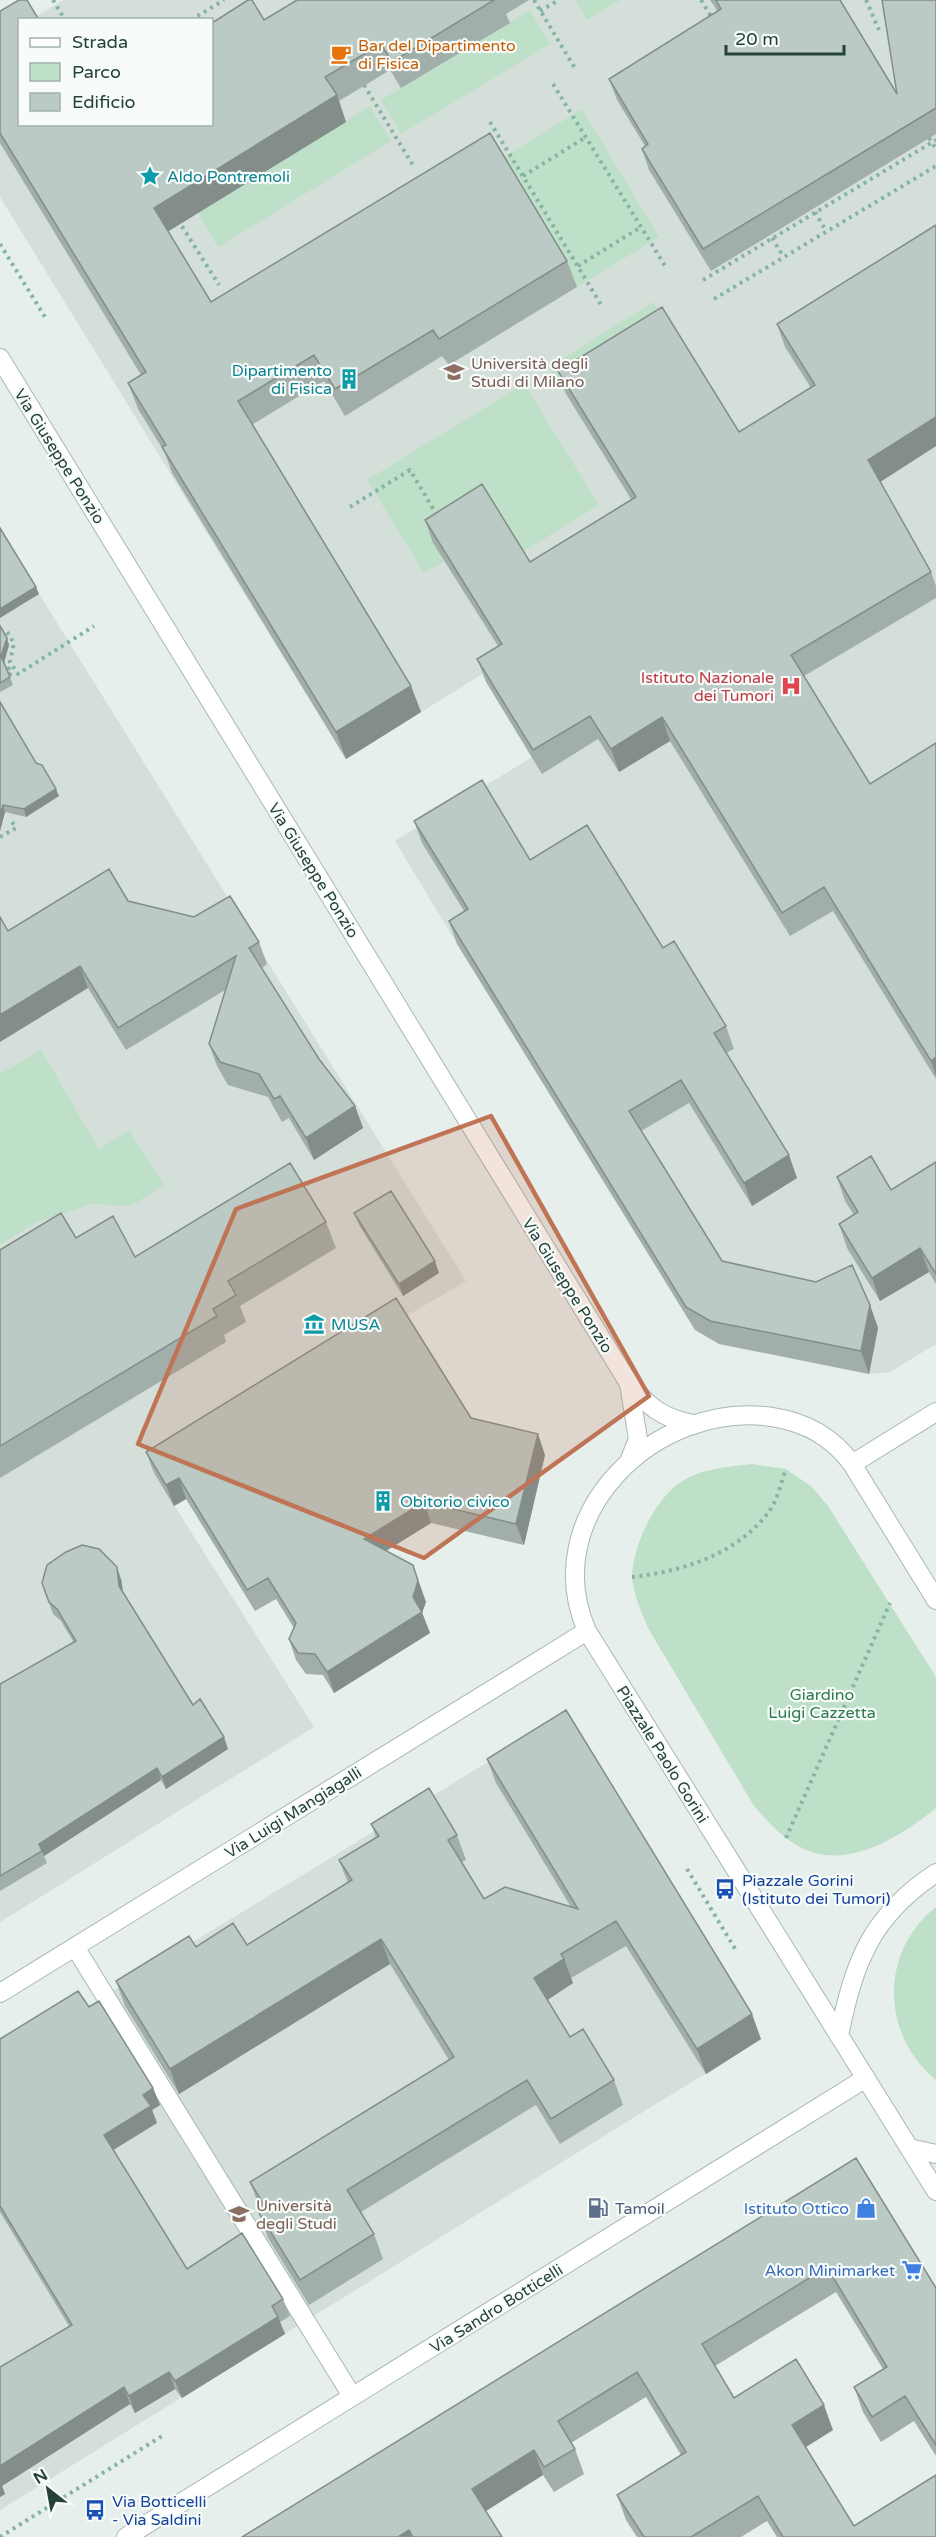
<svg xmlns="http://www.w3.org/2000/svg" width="936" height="2537" font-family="'Varela Round',sans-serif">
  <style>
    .built { fill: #d4dfda }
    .green { fill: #bfe0c8 }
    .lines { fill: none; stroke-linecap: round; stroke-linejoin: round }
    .minor-casing { stroke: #a8b8b2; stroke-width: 20 }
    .path { stroke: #86b3a5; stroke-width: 4; stroke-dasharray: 3 4.5; stroke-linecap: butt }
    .minor { stroke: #fff; stroke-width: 18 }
    .wall { fill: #a1aea9 }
    .shaded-wall { fill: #838d89 }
    .building { fill: #bbcac4; stroke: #838d89; stroke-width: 1.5 }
    .marked { fill: #c07456; fill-opacity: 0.2; stroke: #c07456; stroke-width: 4.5; stroke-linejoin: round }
    .labels { text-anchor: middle; stroke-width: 4.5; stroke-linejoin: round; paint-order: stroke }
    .food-label { font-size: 16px; fill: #c56008; stroke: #f7fbf9; text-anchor: start }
    .culture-label { font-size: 16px; fill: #0d838f; stroke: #f7fbf9; text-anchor: start }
    .education-label { font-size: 16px; fill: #785e54; stroke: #f7fbf9; text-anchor: start }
    .street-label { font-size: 16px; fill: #24423a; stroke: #f7fbf9 }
    .health-label { font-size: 16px; fill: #be3a42; stroke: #f7fbf9; text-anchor: end }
    .park-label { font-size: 16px; fill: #2d7a4b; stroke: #f7fbf9 }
    .transit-label { font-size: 16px; fill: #164399; stroke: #f7fbf9; text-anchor: start }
    .service-label { font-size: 16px; fill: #4e5e75; stroke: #f7fbf9; text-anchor: start }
    .shop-label { font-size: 16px; fill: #366cbe; stroke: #f7fbf9; text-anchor: end }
  </style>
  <rect width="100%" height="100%" fill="#e6efeb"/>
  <path class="built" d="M64 0H936V1344L890 1372 869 1374 719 1344 457 944 395 841 898 533 845 448 346 759 0 197V38L20 124H212V20L31 19Z
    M0 531 466 1281 403 1318 154 1473 314 1727 0 1922Z
    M563 1716 761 2039 0 2510V2060Z"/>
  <path class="green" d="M575 0H620L587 20Z
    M530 10 550 44 401 134 381 100Z
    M370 106 391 141 218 247 198 213Z
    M582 109 659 237 577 287 499 160Z
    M653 302 671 330 566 394 549 367Z
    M524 384 599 505 519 554 445 561 424 573 367 480Z
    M41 1050 99 1149 129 1130 164 1185 131 1206 92 1204 37 1222 0 1245V1074Z
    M752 1464 786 1469 812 1487 828 1506 936 1677V1808C902 1836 847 1871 802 1848 782 1838 768 1822 754 1806L648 1628C642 1613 632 1592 632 1575 634 1543 656 1496 684 1480 704 1468 729 1467 752 1464Z
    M936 1907V2080C881 2035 879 1952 936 1907Z"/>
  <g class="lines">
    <g class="minor-casing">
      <path id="minor" d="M0 358 628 1382C648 1406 661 1418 693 1424
        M629 1384 638 1439 630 1459
        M852 1464 936 1412
        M936 1600 852 1464C832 1436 805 1422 772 1417 656 1400 536 1515 587 1631L936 2191
        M75 1947 352 2396
        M0 1993 587 1631
        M839 2036C854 1962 871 1916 936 1873
        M909 2148 936 2154
        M126 2537 866 2078"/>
    </g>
    <path class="path" d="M53 0 65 20
      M534 0 576 70
      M701 0 712 18
      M866 0 879 30
      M540 11 559 0
      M191 20 224 0
      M553 84 667 269
      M364 85 414 167
      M490 122 603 308
      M929 138 936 149
      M523 176 586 137
      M815 212 826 231
      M178 220 219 285
      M772 238 783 256
      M0 244 45 317
      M578 266 641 227
      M703 280 936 140
      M714 299 936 166
      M350 507 410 470 438 517
      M0 630 7 632 14 643 10 662 18 674 94 626
      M9 675 12 673 9 668 12 664
      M0 837 16 828 10 819
      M632 1577C684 1571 735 1555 768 1513 777 1502 781 1482 786 1469
      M786 1838 890 1603
      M687 1869 737 1952
      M0 2537 162 2436"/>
    <use href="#minor" class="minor"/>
  </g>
  <path class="wall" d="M297 0H529L506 14 510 23 401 88 390 70 339 101 346 122 168 231 211 302 567 261 577 287 449 365 442 356 345 416 324 381 253 424 411 686 421 712 346 759 172 473 165 453 138 409 128 383 141 375 0 143V11L20 124H212L264 20Z
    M710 0H840L897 94 936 0V134L711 271 649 170 642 149 645 146 617 100 609 79 718 12Z
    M777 324 936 446 880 482 931 572 936 586V598L804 676 870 784 936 743V1079L833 911 790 936 670 741 619 772 598 739 542 774 486 682 477 659 498 646 433 543 425 520 530 562 631 499 566 394 558 371 739 432 811 388 785 347Z
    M0 626 9 645 4 662 13 685 0 692Z
    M0 702 36 763 59 796 26 817 5 812 0 831Z
    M414 821 530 860 663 948 726 1026 734 1049 726 1053 797 1178 752 1206 689 1103 641 1131 722 1261 870 1305 878 1328 869 1374 719 1344 695 1330 457 944 449 921 464 911 422 843Z
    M128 901 259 942 267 964 262 968 319 1059 355 1106 363 1128 314 1160 289 1118 282 1122 268 1097 228 1085 217 1066 209 1044 225 990 126 1050 88 988 8 931Z
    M936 1162V1284L929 1272 880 1301 847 1248 839 1224 854 1215 845 1201 837 1177 891 1190Z
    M354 1213 439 1273 403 1296 359 1225Z
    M326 1222 336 1248 240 1306 246 1322 224 1335 226 1342 0 1478V1250L76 1238 135 1257Z
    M471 1418 545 1455 524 1545 431 1523 386 1551 426 1602 422 1612 430 1633 334 1693 323 1675 306 1674 296 1660 289 1639 294 1628 276 1599 255 1611 186 1499 174 1506 154 1473 146 1452Z
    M121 1579 123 1592 193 1705 228 1749 166 1789 161 1780 44 1856 47 1863 0 1891V1684L74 1643 61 1621 53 1614 42 1583Z
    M487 1759 761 2039 706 2074 626 1946 571 1978 573 1983 547 2000 570 2037 614 2080 623 2105 560 2144 536 2105 361 2212 374 2234 383 2259 309 2305 268 2238 259 2213 262 2211 259 2206 250 2182 449 2060 390 1964 179 2094 125 2006 116 1981 196 1947 247 1945 348 1883 339 1860 376 1837 371 1824 457 1835 466 1860 462 1862 484 1899 571 1907 496 1783Z
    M89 2007 153 2088 160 2105 152 2110 157 2123 113 2150 187 2269 283 2299 290 2316 280 2322 285 2334 182 2398 175 2389 135 2413 130 2404 2 2486 5 2494 0 2497V2367L69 2326 0 2212V2039Z
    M856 2158 936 2288V2456L914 2421 881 2442 863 2412 854 2387 883 2369 836 2292 715 2366 734 2398 833 2430 806 2447 854 2526 936 2537H777L767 2521 741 2537H637L626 2520 617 2495 681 2455 646 2397 571 2443 575 2449 584 2474 554 2492 543 2475 486 2511 502 2537H242Z"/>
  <path class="shaded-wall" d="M337 95 346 122 164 234 154 208Z
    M936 417V446L877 484 868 460Z
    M36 587 39 594 0 618V609Z
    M7 638 9 645 4 663 1 656Z
    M411 686 421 712 346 759 336 732Z
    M662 717 670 741 619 772 611 749Z
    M56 789 59 796 26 817 24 809Z
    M3 805 5 812 0 831V815Z
    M80 966 88 988 0 1042V1015Z
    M936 1057V1076L931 1061Z
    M355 1106 363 1128 314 1160 306 1138Z
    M789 1155 797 1178 752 1206 744 1183Z
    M920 1248 929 1272 880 1301 872 1278Z
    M435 1261 439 1273 403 1296 399 1284Z
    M870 1305 878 1328 869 1374 861 1351Z
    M538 1434 545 1455 524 1545 516 1524Z
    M179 1478 186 1499 174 1506 166 1485Z
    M424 1502 431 1523 371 1560 364 1539Z
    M413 1565 426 1602 422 1613 430 1633 334 1693 327 1672 413 1597Z
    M117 1567 121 1579 124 1598 119 1586Z
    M224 1737 228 1749 166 1789 162 1777Z
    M157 1768 161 1780 44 1856 39 1844Z
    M381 1939 390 1964 179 2094 170 2069Z
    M564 1959 573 1983 543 2003 534 1978Z
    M752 2014 761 2039 706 2074 697 2049Z
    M153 2088 160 2105 152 2110 157 2123 110 2152 104 2135 143 2095Z
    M278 2317 285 2334 182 2398 175 2381Z
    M169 2372 175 2389 135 2413 129 2396Z
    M124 2387 130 2404 2 2486 5 2494 0 2497V2466Z
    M824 2405 833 2430 801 2450 792 2425Z
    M534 2450 543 2475 481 2514 472 2489Z
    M409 2530 412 2537H398Z"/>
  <path class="building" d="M19 0H27L39 20H20V124H212V23L248 0H252L264 20 297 0H494L392 62 381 44 325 77 337 95 154 208 211 302 490 133 567 261 439 339 433 330 335 389 314 355 238 401 411 686 336 732 162 447 166 445 128 383 146 372 0 133V11Z
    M716 0H840L897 94 882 0H936V108L703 249 642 149 648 144 609 79 721 9Z
    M936 225V417L868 460 931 572 791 655 870 784 936 743V1057L931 1061 824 887 782 913 662 717 611 749 590 716 533 750 477 659 502 644 425 520 482 484 530 562 636 497 558 371 662 307 739 432 815 385 777 324Z
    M0 528 36 587 0 609Z
    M0 626 7 638 1 656 10 677 0 683Z
    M0 702 36 763 42 765 56 789 24 809 3 805 0 815Z
    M482 780 530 860 587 825 663 948 674 941 726 1026 714 1033 789 1155 744 1183 681 1080 629 1111 722 1261 816 1282 852 1265 870 1305 861 1351 710 1321 686 1307 449 921 468 909 414 821Z
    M109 869 128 901 194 917 230 896 259 942 249 948 319 1059 355 1106 306 1138 280 1096 274 1099 259 1074 220 1062 209 1044 236 956 118 1028 80 966 0 1015V917L8 931Z
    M871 1156 891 1190 936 1162V1274L920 1248 872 1278 839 1224 858 1212 837 1177Z
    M290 1163 326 1222 228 1281 236 1295 213 1309 217 1316 0 1446V1250L61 1213 76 1238 113 1216 135 1257Z
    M391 1191 435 1261 399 1284 354 1213Z
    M396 1298 471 1418 538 1434 516 1524 424 1502 364 1539 413 1565 418 1581 413 1597 422 1612 327 1672 315 1654 298 1653 289 1639 296 1623 268 1578 247 1590 179 1478 166 1485 146 1452Z
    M82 1545 99 1549 117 1567 119 1586 193 1705 200 1699 224 1737 162 1777 157 1768 39 1844 42 1851 0 1876V1684L76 1641 57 1609 49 1602 42 1583 47 1565 66 1552Z
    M566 1710 752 2014 697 2049 616 1921 561 1954 564 1959 534 1978 570 2037 583 2029 614 2080 551 2119 527 2080 347 2190 374 2234 300 2280 259 2213 266 2208 250 2182 454 2057 381 1939 170 2069 116 1981 189 1936 196 1947 233 1923 247 1945 352 1880 339 1860 379 1836 371 1824 429 1788 457 1835 448 1840 484 1899 505 1887 578 1909 487 1759Z
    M78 1991 89 2007 99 2001 153 2088 143 2095 151 2106 104 2135 187 2269 242 2233 283 2299 272 2306 278 2317 175 2381 169 2372 129 2396 124 2387 0 2466V2367L72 2325 0 2206V2039Z
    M856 2158 936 2288V2445L905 2396 872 2417 854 2387 887 2367 827 2267 702 2344 734 2398 796 2359 824 2405 792 2425 854 2526 936 2475V2537H783L758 2496 691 2537H644L617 2495 686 2452 637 2372 558 2421 575 2449 544 2467 534 2450 472 2489 502 2537H413L409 2530 398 2537H242Z"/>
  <path class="marked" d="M491 1116 649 1396 424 1558 138 1444 236 1209Z"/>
  <defs>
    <g id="cafe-bare" transform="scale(1.62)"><path d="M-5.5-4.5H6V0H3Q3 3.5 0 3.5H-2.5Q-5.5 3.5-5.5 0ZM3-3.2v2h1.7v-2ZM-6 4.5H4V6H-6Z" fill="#e8710a" stroke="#f7fbf9" stroke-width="2.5" paint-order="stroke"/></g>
    <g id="sight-bare" transform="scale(1.62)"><path d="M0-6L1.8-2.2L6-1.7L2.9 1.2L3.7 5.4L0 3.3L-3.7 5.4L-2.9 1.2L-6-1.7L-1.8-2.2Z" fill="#0f9aa8" stroke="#f7fbf9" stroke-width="2.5" paint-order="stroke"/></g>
    <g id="university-bare" transform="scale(1.62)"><path d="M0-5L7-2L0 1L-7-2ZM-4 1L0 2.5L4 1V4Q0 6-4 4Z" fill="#8d6e63" stroke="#f7fbf9" stroke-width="2.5" paint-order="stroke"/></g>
    <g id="building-bare" transform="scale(1.62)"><path d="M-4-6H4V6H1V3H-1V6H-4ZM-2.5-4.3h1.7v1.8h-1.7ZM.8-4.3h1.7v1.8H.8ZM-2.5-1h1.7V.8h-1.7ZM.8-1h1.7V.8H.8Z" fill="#0f9aa8" stroke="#f7fbf9" stroke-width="2.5" paint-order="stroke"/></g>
    <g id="hospital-bare" transform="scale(1.62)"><path d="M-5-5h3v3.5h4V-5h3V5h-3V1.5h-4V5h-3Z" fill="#e0444e" stroke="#f7fbf9" stroke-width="2.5" paint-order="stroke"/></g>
    <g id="museum-bare" transform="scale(1.62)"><path d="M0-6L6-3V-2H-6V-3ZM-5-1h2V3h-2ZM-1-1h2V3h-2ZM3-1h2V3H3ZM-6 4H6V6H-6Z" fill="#0f9aa8" stroke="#f7fbf9" stroke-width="2.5" paint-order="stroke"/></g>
    <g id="bus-bare" transform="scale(1.62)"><path d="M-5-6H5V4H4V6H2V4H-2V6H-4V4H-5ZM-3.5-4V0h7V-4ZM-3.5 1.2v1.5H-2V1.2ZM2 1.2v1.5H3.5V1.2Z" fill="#1a4fb4" stroke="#f7fbf9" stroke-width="2.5" paint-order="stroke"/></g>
    <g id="fuel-bare" transform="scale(1.62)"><path d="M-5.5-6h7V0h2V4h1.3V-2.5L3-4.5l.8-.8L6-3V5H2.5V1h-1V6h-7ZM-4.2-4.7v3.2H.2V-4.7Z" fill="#5c6f8a" stroke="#f7fbf9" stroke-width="2.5" paint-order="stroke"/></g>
    <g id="shop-bare" transform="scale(1.62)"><path d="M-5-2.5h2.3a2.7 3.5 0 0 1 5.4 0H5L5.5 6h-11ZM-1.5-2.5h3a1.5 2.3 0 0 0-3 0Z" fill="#3f7fe0" stroke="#f7fbf9" stroke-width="2.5" paint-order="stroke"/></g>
    <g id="supermarket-bare" transform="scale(1.62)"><path d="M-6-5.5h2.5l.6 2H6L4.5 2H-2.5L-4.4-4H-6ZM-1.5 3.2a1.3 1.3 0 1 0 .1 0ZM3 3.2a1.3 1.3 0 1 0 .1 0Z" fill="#3f7fe0" stroke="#f7fbf9" stroke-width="2.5" paint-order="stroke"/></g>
  </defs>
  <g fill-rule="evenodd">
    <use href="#cafe-bare" x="341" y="54"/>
    <use href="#sight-bare" x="150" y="176"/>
    <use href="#university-bare" x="454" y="372"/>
    <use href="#building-bare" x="349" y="379"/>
    <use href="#hospital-bare" x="791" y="686"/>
    <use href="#museum-bare" x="314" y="1324"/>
    <use href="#building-bare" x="383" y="1501"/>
    <use href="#bus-bare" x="725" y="1889"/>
    <use href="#fuel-bare" x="598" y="2208"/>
    <use href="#shop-bare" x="866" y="2208"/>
    <use href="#university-bare" x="239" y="2214"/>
    <use href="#supermarket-bare" x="912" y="2270"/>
    <use href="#bus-bare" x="95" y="2510"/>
  </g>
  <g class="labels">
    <g class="food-label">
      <text x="358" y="51">Bar del Dipartimento<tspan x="358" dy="18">di Fisica</tspan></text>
    </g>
    <g class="culture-label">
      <text x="167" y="182">Aldo Pontremoli</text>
      <text x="332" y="376" text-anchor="end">Dipartimento<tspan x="332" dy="18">di Fisica</tspan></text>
      <text x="331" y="1330">MUSA</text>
      <text x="400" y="1507">Obitorio civico</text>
    </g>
    <g class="education-label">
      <text x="471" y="369">Università degli<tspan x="471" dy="18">Studi di Milano</tspan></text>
      <text x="256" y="2211">Università<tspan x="256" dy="18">degli Studi</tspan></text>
    </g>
    <g class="street-label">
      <text transform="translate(60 456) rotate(58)" y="6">Via Giuseppe Ponzio</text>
      <text transform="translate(314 870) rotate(58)" y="6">Via Giuseppe Ponzio</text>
      <text transform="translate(568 1285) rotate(58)" y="6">Via Giuseppe Ponzio</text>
      <text transform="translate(663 1754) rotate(58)" y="6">Piazzale Paolo Gorini</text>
      <text transform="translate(293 1812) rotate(-32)" y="6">Via Luigi Mangiagalli</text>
      <text transform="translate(496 2308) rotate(-32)" y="6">Via Sandro Botticelli</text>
    </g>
    <g class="health-label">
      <text x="774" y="683">Istituto Nazionale<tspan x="774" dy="18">dei Tumori</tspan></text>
    </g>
    <g class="park-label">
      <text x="822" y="1700">Giardino<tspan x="822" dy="18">Luigi Cazzetta</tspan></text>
    </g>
    <g class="transit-label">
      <text x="742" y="1886">Piazzale Gorini<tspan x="742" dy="18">(Istituto dei Tumori)</tspan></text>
      <text x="112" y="2507">Via Botticelli<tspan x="112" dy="18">- Via Saldini</tspan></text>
    </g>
    <g class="service-label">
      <text x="615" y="2214">Tamoil</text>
    </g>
    <g class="shop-label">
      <text x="849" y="2214">Istituto Ottico</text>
      <text x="895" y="2276">Akon Minimarket</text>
    </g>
  </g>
  <rect x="18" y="18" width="195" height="108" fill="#f7fbf9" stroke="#a3b1ad" stroke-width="1.5"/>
  <rect x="30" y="38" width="30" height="9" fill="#ffffff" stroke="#a3b1ad" stroke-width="1.5"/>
  <text x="72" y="48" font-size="18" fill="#24423a">Strada</text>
  <rect x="30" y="63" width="30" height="18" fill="#bfe0c8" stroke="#a3b1ad" stroke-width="1.5"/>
  <text x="72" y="78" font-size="18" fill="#24423a">Parco</text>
  <rect x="30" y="93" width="30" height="18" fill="#bbcac4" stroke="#a3b1ad" stroke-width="1.5"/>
  <text x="72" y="108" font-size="18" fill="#24423a">Edificio</text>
  <g transform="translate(48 2489) rotate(329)" stroke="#f7fbf9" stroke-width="4.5" paint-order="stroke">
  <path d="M0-4.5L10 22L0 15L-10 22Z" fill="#24423a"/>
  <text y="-9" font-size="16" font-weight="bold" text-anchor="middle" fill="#24423a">N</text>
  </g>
  <path d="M726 45v9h118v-9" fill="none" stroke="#24423a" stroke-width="3"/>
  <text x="735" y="45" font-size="18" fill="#24423a" stroke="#f7fbf9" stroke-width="4.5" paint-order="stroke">20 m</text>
</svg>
